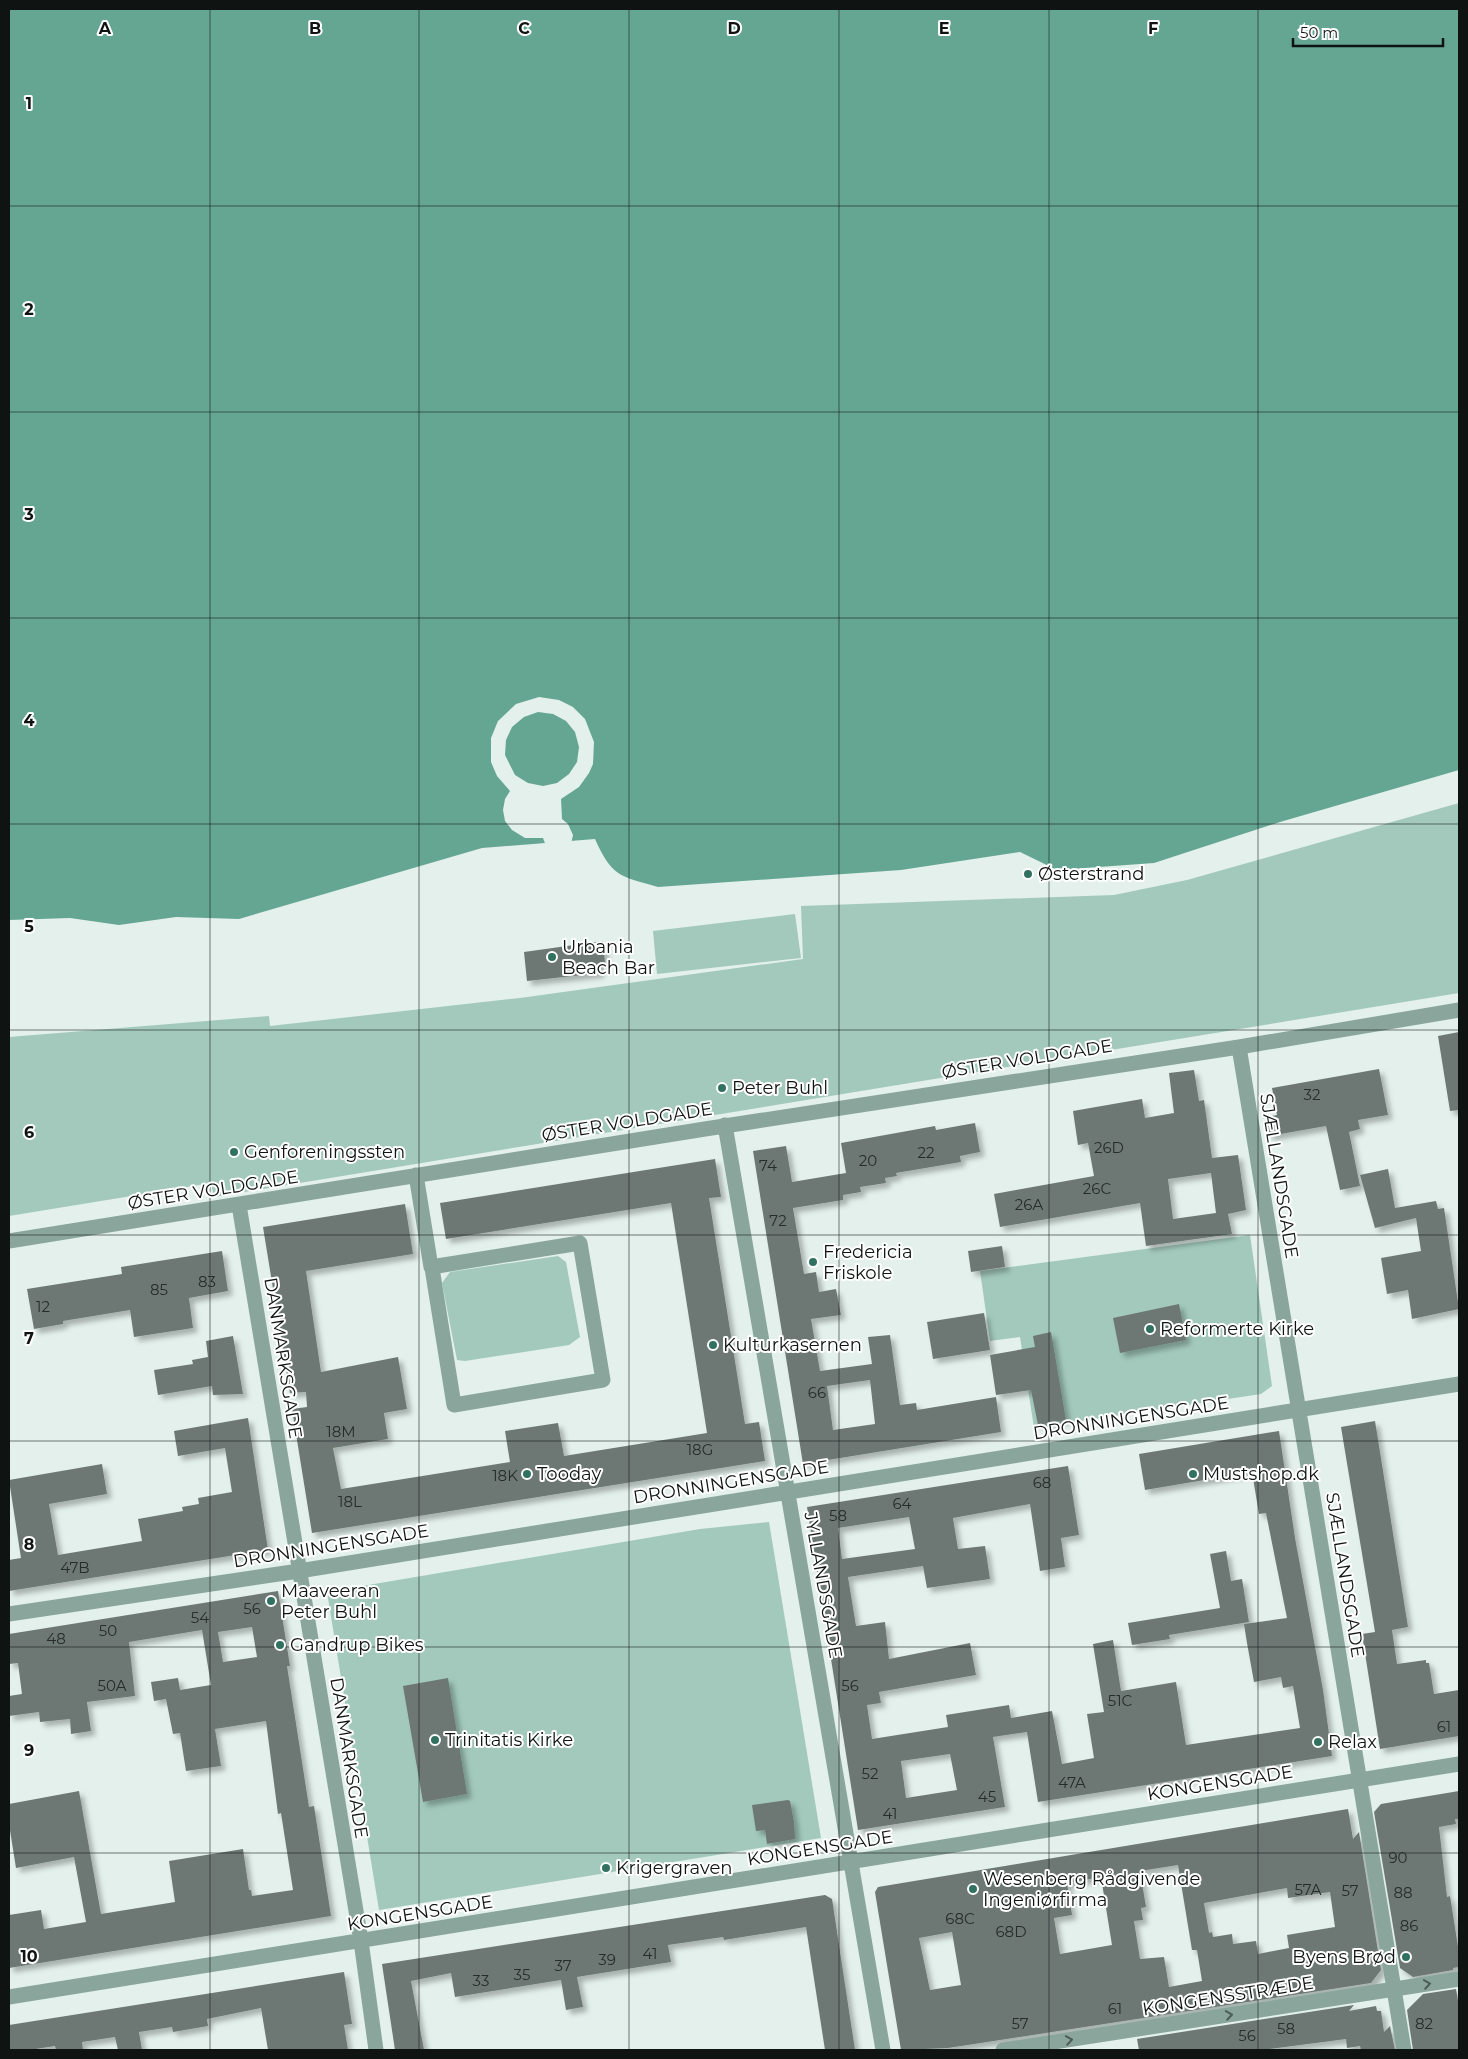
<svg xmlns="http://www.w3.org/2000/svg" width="1468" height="2059" font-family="Montserrat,sans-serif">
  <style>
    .green { fill: #a2c9bc }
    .water { fill: #64a692 }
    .pier { fill: #e3f0eb; fill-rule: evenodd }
    .building { fill: #6d7874; fill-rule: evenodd; filter: url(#shadow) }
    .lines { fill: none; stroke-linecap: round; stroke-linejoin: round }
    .minor { stroke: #8aa69c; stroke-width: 15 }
    .oneway { stroke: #4c5d57 }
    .grid { fill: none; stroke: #0f1412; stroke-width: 1; stroke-opacity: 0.55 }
    .poi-dot { fill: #31715f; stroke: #fff; stroke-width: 2 }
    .labels { text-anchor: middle; stroke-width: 4; stroke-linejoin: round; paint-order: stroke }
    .number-label { font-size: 15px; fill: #262d2a }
    .poi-label { font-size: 18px; fill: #0f1412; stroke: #fff; text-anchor: start }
    .street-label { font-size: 18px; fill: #0f1412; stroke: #fff }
    .grid-label { font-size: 16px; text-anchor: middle; font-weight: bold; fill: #0f1412; stroke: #fff; stroke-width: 4; stroke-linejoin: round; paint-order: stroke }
  </style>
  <defs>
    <filter id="shadow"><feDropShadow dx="4.5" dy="4.5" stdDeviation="2.5" flood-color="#0004"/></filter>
  </defs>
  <rect width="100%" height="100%" fill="#e3f0eb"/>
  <path class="green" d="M1459 803V993L214 1197 211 1183 9 1216V1037L269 1016 270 1026 520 998 803 959 801 906 1114 895 1187 880Z
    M795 914 801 958 657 974 653 931Z
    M1250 1235 1272 1386 1261 1394 1034 1428 1020 1337 990 1341 980 1271Z
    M558 1256 566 1262 580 1337 569 1345 465 1361 457 1360 442 1283 450 1272Z
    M769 1522 821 1838 379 1910 327 1592 700 1529Z"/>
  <path class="water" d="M9 9H1459V770L1280 822 1154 863 1057 870 1020 852 901 870 658 887C620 876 612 877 595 839L482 848 239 919 176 917 119 925 70 918 9 920Z"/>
  <path class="pier" d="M539 697 559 700 573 707 585 719 594 742 593 764 589 773 579 787 561 799 562 819 568 824 573 835 571 844 546 846 543 838H525L512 830 505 821 503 810 505 799 510 791 497 776 491 762V738L498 721 516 704ZM538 712 553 714 566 721 575 732 579 747 577 762 569 774 557 783 543 786 528 783 515 775 505 755 506 740 512 727 524 717Z"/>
  <path class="building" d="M603 941 605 963 599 964 600 973 527 981 524 952Z
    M1459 1032V1110L1450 1111 1438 1036Z
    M1379 1069 1388 1115 1358 1120 1360 1129 1349 1132 1360 1186 1340 1190 1326 1126 1269 1136 1266 1117 1277 1115 1272 1088Z
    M1194 1070 1199 1101 1204 1100 1212 1158 1238 1155 1246 1210 1228 1214 1232 1234 1146 1246 1140 1203 1000 1227 994 1194 1094 1176 1088 1143 1078 1145 1073 1111 1142 1099 1145 1118 1174 1113 1169 1073ZM1211 1173 1216 1213 1173 1219 1168 1179Z
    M975 1123 980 1152 960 1156 961 1162 896 1173 897 1176 885 1178 886 1183 860 1187 861 1192 843 1195V1200L793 1208 804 1274 816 1272 819 1292 836 1289 841 1315 811 1319 820 1371 872 1364 868 1337 890 1335 900 1405 916 1403 917 1410 996 1397 1001 1432 803 1464 753 1151 786 1146 792 1182 846 1173 841 1143 935 1126 936 1130ZM870 1380 875 1424 833 1430 827 1386Z
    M715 1159 721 1197 709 1198 745 1424 759 1422 765 1461 312 1533 292 1409 307 1407 306 1392 290 1393 263 1227 405 1204 413 1254 306 1271 321 1372 398 1357 407 1409 384 1413 388 1439 333 1448 341 1489 510 1462 505 1431 558 1423 564 1456 707 1433 671 1203 446 1239 440 1203Z
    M1388 1169 1395 1208 1436 1201 1438 1209 1444 1208 1459 1309 1412 1319 1408 1290 1387 1294 1381 1258 1421 1251 1416 1218 1375 1228 1360 1175Z
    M1002 1246 1005 1267 971 1272 968 1251Z
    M222 1251 228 1291 189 1298 193 1328 134 1337 130 1310 63 1321V1324L34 1329 27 1289 122 1274 121 1267Z
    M1179 1304 1186 1340 1120 1353 1113 1318Z
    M984 1313 990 1350 933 1359 927 1322Z
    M1051 1332 1066 1420 1038 1425 1031 1390 996 1395 990 1355 1035 1347 1033 1336Z
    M233 1336 243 1394 213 1395 212 1386 158 1395 154 1370 193 1364 192 1360 208 1357 206 1341Z
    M248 1418 268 1550 9 1591V1560L21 1558 9 1480 102 1464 107 1494 49 1504 58 1555 142 1541 138 1519 183 1511 182 1507 199 1504 198 1498 232 1492 225 1448 178 1456 174 1431Z
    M1375 1421 1408 1627 1392 1630 1397 1664 1426 1660V1663H1429L1434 1694 1459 1690V1736L1380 1749 1362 1634 1375 1632 1341 1427Z
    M1279 1431 1295 1538 1323 1690 1332 1756 1038 1802 1027 1732 993 1737 1005 1807 858 1830 807 1507 1068 1466 1079 1535 1061 1538 1065 1567 1040 1571 1030 1504 953 1518 958 1549 985 1546 990 1579 927 1588 923 1566 848 1577 856 1626 885 1622 889 1659 970 1643 976 1675 879 1692 881 1703 867 1705 872 1739 948 1727 946 1715 1009 1705 1011 1718 1052 1711 1062 1764 1094 1758 1087 1714 1104 1712 1093 1644 1113 1640 1121 1691 1176 1682 1186 1745 1300 1728 1293 1686 1283 1688 1281 1677 1254 1682 1247 1643 1244 1624 1287 1618 1266 1513 1259 1514 1252 1472 1145 1490 1139 1454ZM909 1517 915 1549 842 1559 838 1528ZM950 1754 957 1790 906 1798 901 1761Z
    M1226 1551 1231 1581 1242 1579 1249 1622 1169 1635 1170 1639 1132 1645 1128 1623 1220 1608 1210 1554Z
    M278 1591 290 1666H287L302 1762 309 1807 314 1806 331 1916 9 1968V1915L41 1910 44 1929 86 1922 74 1857 16 1868 9 1824V1804L79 1791 101 1914 175 1902 169 1861 243 1849 249 1890H251L252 1896 293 1890 281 1813 278 1814 266 1721 215 1729 221 1766 186 1771 180 1733 173 1734 166 1699 154 1701 151 1682 178 1678 180 1690 211 1685 202 1630 129 1642 135 1696 87 1702 91 1731 71 1734 70 1719 40 1722 39 1712 9 1716V1696L22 1694 18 1663 9 1664V1634ZM252 1627 257 1657 223 1662 218 1632Z
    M448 1678 467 1794 423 1802 403 1686Z
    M1459 1791V1819H1455L1456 1824 1439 1827 1447 1897 1450 1896 1459 1953V1967L1453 1968V1970L1413 1977 1400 1968 1374 1812 1381 1804Z
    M788 1800 790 1801 794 1822 795 1839 767 1844 765 1830 756 1831 752 1805Z
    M1348 1809 1353 1839 1359 1832 1381 1970 1371 1983 948 2048 901 2050 875 1892 878 1887ZM1178 1865 1192 1950H1197L1202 1981 1169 1987 1164 1957 1140 1959 1134 1921 1143 1920 1141 1908 1146 1907 1140 1871ZM1101 1877 1112 1945 1060 1954 1054 1918 1072 1915 1067 1883ZM1287 1888 1288 1898 1330 1892 1335 1927 1287 1935 1289 1948 1258 1954 1256 1941 1233 1944 1232 1934 1213 1937 1212 1932 1209 1933 1204 1903ZM952 1932 961 1985 930 1990 919 1938Z
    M825 1895 832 1899 855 2050H825L806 1927 724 1940 723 1937 668 1945 671 1962 577 1977 583 2007 566 2010 561 1980 455 1997 451 1973 411 1981 424 2050H395L382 1964Z
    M344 1972 352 2024 344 2025 348 2050H268L261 2008 207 2019 208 2026 173 2032 172 2027 139 2032 142 2050H118L115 2037 82 2042 83 2050H56L55 2046 29 2050H9V2025Z
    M1456 1989 1459 2007V2050H1413L1407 2010 1423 1994Z
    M1354 2005 1349 2011 1376 2006 1377 2011H1381L1384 2032 1390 2026 1395 2050H1361L1360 2046 1347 2048 1346 2039 1262 2050H1139L1137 2039Z"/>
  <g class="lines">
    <path class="minor" d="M1239 1047 1404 2050
      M725 1125 883 2050
      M416 1175 431 1267 432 1268 454 1405 603 1380 580 1243 431 1267
      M239 1205 361 1941 376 2050
      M9 1241 705 1129 1239 1047 1459 1010
      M9 1614 299 1571 1459 1384
      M9 1997 1459 1764
      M1003 2050 1459 1979"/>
  </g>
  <defs><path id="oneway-chevron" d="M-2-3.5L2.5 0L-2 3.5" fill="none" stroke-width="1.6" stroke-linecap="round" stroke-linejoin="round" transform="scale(1.25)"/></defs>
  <g class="oneway">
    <use href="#oneway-chevron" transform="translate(1427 1984) rotate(-9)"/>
    <use href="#oneway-chevron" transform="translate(1229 2015) rotate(-9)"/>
    <use href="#oneway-chevron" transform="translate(1069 2040) rotate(-9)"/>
  </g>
  <path class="grid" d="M210 9V2050M419 9V2050M629 9V2050M839 9V2050M1049 9V2050M1258 9V2050M9 206H1459M9 412H1459M9 618H1459M9 824H1459M9 1030H1459M9 1235H1459M9 1441H1459M9 1647H1459M9 1853H1459"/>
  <g class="poi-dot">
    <circle cx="1028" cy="874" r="5"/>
    <circle cx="552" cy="957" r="5"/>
    <circle cx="722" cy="1088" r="5"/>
    <circle cx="234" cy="1152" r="5"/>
    <circle cx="813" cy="1262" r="5"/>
    <circle cx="1150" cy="1329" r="5"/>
    <circle cx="713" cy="1345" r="5"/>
    <circle cx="527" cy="1474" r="5"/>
    <circle cx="1193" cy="1474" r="5"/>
    <circle cx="271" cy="1601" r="5"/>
    <circle cx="280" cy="1645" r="5"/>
    <circle cx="435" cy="1740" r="5"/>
    <circle cx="1318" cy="1742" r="5"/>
    <circle cx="606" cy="1868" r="5"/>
    <circle cx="973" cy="1889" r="5"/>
    <circle cx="1406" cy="1957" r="5"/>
  </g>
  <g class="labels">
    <g class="number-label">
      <text x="1312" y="1100">32</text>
      <text x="1109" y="1153">26D</text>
      <text x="926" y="1158">22</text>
      <text x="868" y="1166">20</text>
      <text x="768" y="1171">74</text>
      <text x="1097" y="1194">26C</text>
      <text x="1029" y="1210">26A</text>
      <text x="778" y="1226">72</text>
      <text x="207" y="1287">83</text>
      <text x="159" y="1295">85</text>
      <text x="43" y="1312">12</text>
      <text x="817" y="1398">66</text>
      <text x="341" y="1437">18M</text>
      <text x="700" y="1455">18G</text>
      <text x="505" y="1481">18K</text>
      <text x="1042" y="1488">68</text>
      <text x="350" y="1507">18L</text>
      <text x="902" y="1509">64</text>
      <text x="838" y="1521">58</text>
      <text x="75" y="1573">47B</text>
      <text x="252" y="1614">56</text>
      <text x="200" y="1623">54</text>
      <text x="108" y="1636">50</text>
      <text x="56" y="1644">48</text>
      <text x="112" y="1691">50A</text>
      <text x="850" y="1691">56</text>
      <text x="1120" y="1706">51C</text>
      <text x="1444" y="1732">61</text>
      <text x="870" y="1779">52</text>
      <text x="1072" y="1788">47A</text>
      <text x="987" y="1802">45</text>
      <text x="890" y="1819">41</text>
      <text x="1398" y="1863">90</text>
      <text x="1308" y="1895">57A</text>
      <text x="1350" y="1896">57</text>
      <text x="1403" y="1898">88</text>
      <text x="960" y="1924">68C</text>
      <text x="1409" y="1931">86</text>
      <text x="1011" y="1937">68D</text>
      <text x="650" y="1959">41</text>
      <text x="607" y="1965">39</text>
      <text x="563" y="1971">37</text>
      <text x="522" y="1980">35</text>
      <text x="481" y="1986">33</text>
      <text x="1115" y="2014">61</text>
      <text x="1020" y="2029">57</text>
      <text x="1424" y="2029">82</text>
      <text x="1286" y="2034">58</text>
      <text x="1247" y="2041">56</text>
    </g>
    <g class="poi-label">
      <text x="1038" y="880">Østerstrand</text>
      <text x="562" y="953">Urbania<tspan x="562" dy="21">Beach Bar</tspan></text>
      <text x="732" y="1094">Peter Buhl</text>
      <text x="244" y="1158">Genforeningssten</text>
      <text x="823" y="1258">Fredericia<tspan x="823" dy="21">Friskole</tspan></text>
      <text x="1160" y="1335">Reformerte Kirke</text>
      <text x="723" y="1351">Kulturkasernen</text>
      <text x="537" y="1480">Tooday</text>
      <text x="1203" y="1480">Mustshop.dk</text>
      <text x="281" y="1597">Maaveeran<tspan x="281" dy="21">Peter Buhl</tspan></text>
      <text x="290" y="1651">Gandrup Bikes</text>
      <text x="445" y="1746">Trinitatis Kirke</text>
      <text x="1328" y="1748">Relax</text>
      <text x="616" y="1874">Krigergraven</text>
      <text x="983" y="1885">Wesenberg Rådgivende<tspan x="983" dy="21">Ingeniørfirma</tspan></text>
      <text x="1396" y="1963" text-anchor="end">Byens Brød</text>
    </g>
    <g class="street-label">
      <text transform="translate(1027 1059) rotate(-9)" y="6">ØSTER VOLDGADE</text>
      <text transform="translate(627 1122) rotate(-9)" y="6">ØSTER VOLDGADE</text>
      <text transform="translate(1279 1176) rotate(81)" y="6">SJÆLLANDSGADE</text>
      <text transform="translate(213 1190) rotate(-9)" y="6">ØSTER VOLDGADE</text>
      <text transform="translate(283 1358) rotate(81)" y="6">DANMARKSGADE</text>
      <text transform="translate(1131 1418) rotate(-9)" y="6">DRONNINGENSGADE</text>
      <text transform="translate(731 1482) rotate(-9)" y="6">DRONNINGENSGADE</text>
      <text transform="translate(331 1546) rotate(-9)" y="6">DRONNINGENSGADE</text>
      <text transform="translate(1345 1575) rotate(81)" y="6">SJÆLLANDSGADE</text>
      <text transform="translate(823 1585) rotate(80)" y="6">JYLLANDSGADE</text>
      <text transform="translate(349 1758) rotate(81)" y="6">DANMARKSGADE</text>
      <text transform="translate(1220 1783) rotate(-9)" y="6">KONGENSGADE</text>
      <text transform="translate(820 1848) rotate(-9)" y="6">KONGENSGADE</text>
      <text transform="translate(420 1913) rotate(-9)" y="6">KONGENSGADE</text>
      <text transform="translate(1228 1996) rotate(-9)" y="6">KONGENSSTRÆDE</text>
    </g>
  </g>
  <g class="grid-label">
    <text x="105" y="34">A</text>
    <text x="315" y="34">B</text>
    <text x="524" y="34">C</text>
    <text x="734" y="34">D</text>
    <text x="944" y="34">E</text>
    <text x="1153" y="34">F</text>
    <text x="29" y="109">1</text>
    <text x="29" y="315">2</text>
    <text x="29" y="520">3</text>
    <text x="29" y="726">4</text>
    <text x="29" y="932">5</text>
    <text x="29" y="1138">6</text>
    <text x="29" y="1344">7</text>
    <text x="29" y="1550">8</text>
    <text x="29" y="1756">9</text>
    <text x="29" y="1962">10</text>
  </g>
  <rect width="1468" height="2059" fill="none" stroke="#0f1412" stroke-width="20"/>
  <path d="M1293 38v8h150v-8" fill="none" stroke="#0f1412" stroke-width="2.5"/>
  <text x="1300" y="38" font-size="15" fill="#0f1412" stroke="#ffffff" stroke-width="4" paint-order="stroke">50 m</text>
</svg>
